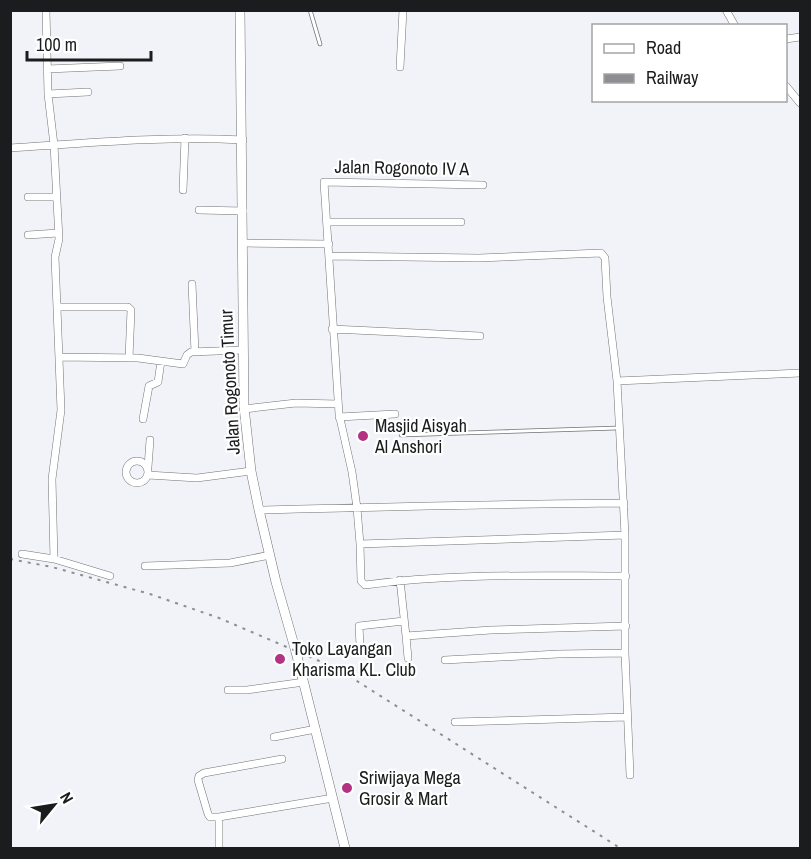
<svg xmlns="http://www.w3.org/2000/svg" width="811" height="859" font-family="'Archivo Narrow',sans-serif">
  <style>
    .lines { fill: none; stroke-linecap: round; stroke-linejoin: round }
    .lane-casing { stroke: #717276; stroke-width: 4.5 }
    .street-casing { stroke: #717276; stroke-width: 8 }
    .secondary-casing { stroke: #717276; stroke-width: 10 }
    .lane { stroke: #fff; stroke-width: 3 }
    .street { stroke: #fff; stroke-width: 7 }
    .secondary { stroke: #fff; stroke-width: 9 }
    .rail { stroke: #8d8e92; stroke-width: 2; stroke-dasharray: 3 6; stroke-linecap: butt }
    .poi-dot { fill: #b13381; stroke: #fff; stroke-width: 2 }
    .labels { text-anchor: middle; stroke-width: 4.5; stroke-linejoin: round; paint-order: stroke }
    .street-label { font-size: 18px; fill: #1b1c1d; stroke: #fff }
    .poi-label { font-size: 18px; fill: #1b1c1d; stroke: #fff; text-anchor: start }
  </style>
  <rect width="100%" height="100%" fill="#f1f3f8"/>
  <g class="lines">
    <g class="lane-casing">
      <path id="lane" d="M310 10 320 44
        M401 435 618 428"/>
    </g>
    <g class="street-casing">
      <path id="street" d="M46 10 48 94 54 145 59 239 55 257 61 410 52 479 54 559
        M726 10 735 26
        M786 39 800 37
        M400 67 403 10
        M47 69 120 66
        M786 86 800 103
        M48 94 88 92
        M10 148C88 143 165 136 243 140
        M483 185 324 182 339 414 352 472 357 508 360 544 625 535 617 381 800 373
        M183 190 185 138
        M28 197H56
        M199 210 243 211
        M328 222H461
        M28 235 58 233
        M243 243 329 244
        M329 256 479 258 601 253 605 258 607 297 617 381
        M192 284 195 352
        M58 307H128L131 310 129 358
        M332 329 480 336
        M59 357 138 358 183 364 187 355 191 352 243 350
        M244 409 296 403 338 404
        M339 417 395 414
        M143 419 149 386 158 382 161 361
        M126 472a11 11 0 1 1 22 0a11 11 0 1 1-22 0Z
        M148 467 150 440
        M148 475 197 478 251 471
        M259 510C381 507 502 504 624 503
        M625 535V653L630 775
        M360 544 361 581 365 585C451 573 539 576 626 576
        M22 554 54 559 110 576
        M145 566 230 563 270 555
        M400 580 406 636 491 630 626 626
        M406 636 408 658
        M360 645 359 626 404 621
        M445 660 558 654 625 653
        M228 690H247L304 682
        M455 722 627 717
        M274 737 316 729
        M219 817H210L208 814 198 780 199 776 204 773 282 759
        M219 848V817L333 798"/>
    </g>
    <g class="secondary-casing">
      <path id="secondary" d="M240 10 244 407 251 471 259 510 276 582 296 652 345 848"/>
    </g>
    <use href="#lane" class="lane"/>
    <use href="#street" class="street"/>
    <use href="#secondary" class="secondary"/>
    <path class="rail" d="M10 559 52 567 150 594 219 618 338 669 620 848"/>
  </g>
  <g class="poi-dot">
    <circle cx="363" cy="436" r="6"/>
    <circle cx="280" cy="659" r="6"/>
    <circle cx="347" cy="788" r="6"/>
  </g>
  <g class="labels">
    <g class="street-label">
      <text transform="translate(402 168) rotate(1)" y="6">Jalan Rogonoto IV A</text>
      <text transform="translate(230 382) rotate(-93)" y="6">Jalan Rogonoto Timur</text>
    </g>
    <g class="poi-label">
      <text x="375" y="432">Masjid Aisyah<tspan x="375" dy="21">Al Anshori</tspan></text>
      <text x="292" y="655">Toko Layangan<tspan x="292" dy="21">Kharisma KL. Club</tspan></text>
      <text x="359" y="784">Sriwijaya Mega<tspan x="359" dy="21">Grosir &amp; Mart</tspan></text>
    </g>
  </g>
  <rect width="811" height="859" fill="none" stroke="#1b1c1d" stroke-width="24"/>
  <rect x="592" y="24" width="195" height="78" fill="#ffffff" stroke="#a4a4a5" stroke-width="1.5"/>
  <rect x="604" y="44" width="30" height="9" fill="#ffffff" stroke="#a4a4a5" stroke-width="1.5"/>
  <text x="646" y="54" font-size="18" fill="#1b1c1d">Road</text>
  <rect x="604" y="74" width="30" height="9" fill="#8d8e92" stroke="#a4a4a5" stroke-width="1.5"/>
  <text x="646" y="84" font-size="18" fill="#1b1c1d">Railway</text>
  <g transform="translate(54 805) rotate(60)" stroke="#ffffff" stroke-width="4.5" paint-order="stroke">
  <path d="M0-4.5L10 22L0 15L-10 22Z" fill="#1b1c1d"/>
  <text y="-9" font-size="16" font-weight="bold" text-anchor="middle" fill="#1b1c1d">N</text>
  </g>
  <path d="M27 51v9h124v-9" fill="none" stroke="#1b1c1d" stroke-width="3"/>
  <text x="36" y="51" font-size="18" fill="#1b1c1d" stroke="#ffffff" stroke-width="4.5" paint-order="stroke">100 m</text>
</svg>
